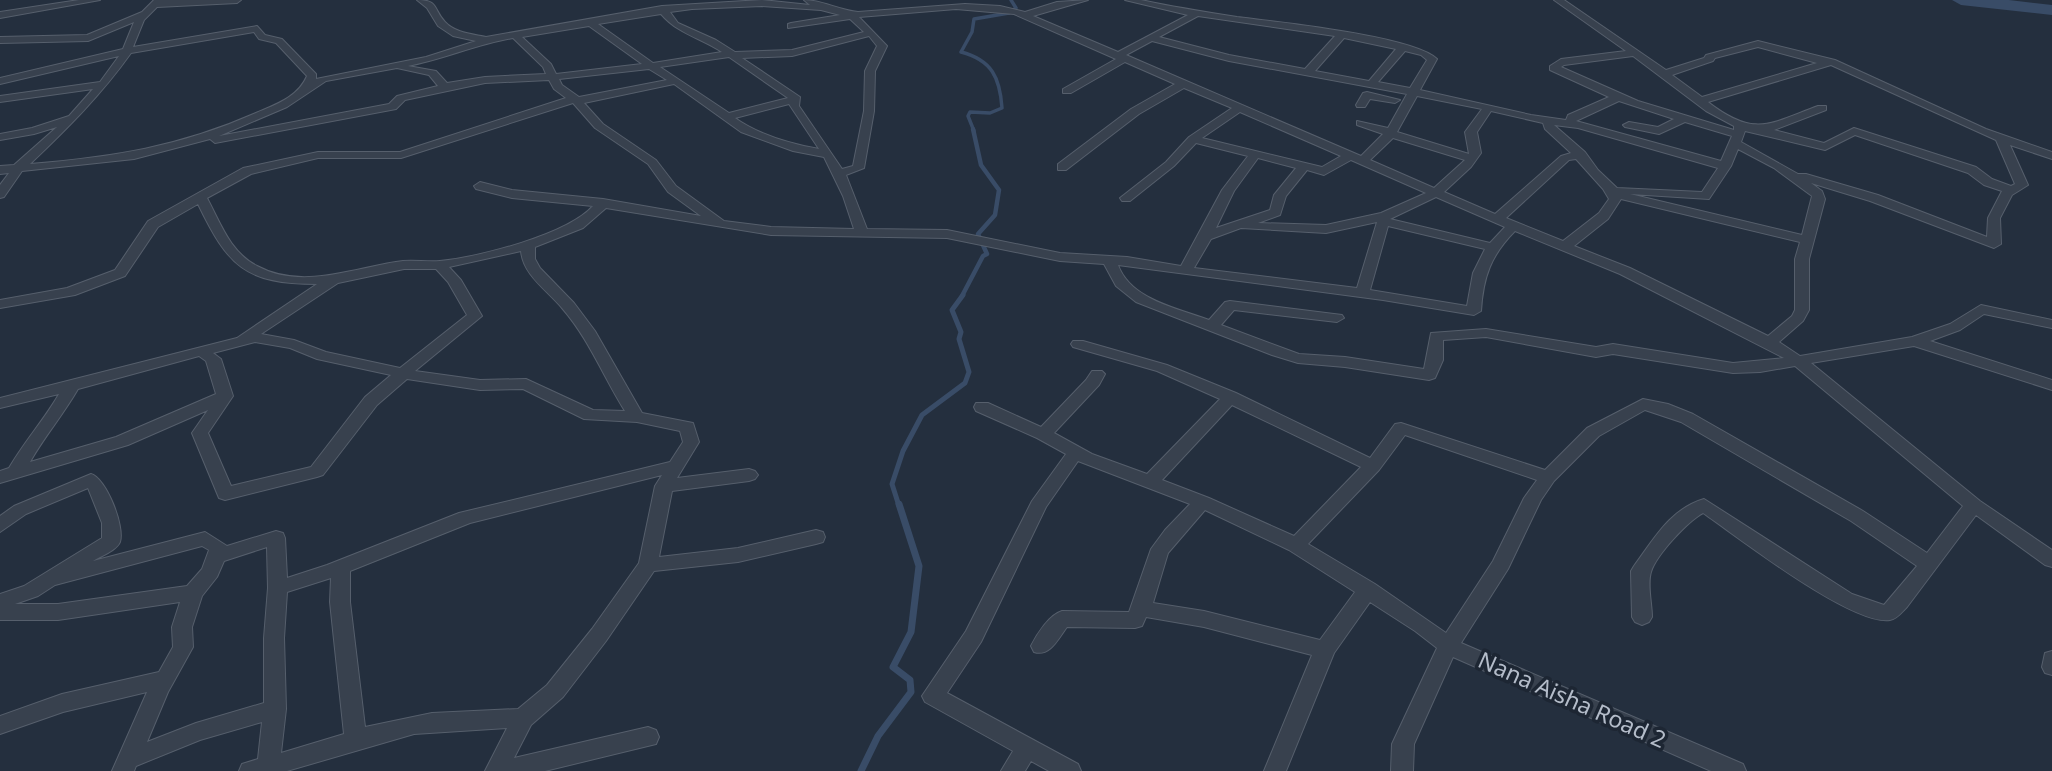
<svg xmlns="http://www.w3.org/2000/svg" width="2052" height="771" font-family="'Noto Sans',sans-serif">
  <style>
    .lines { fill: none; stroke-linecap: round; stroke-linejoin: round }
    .stream-far3 { stroke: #394c67; stroke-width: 3.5 }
    .stream-far2 { stroke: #394c67; stroke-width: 4.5 }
    .stream-far1 { stroke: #394c67; stroke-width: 5 }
    .stream { stroke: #394c67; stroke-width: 7 }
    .river { fill: #394c67; fill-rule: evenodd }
    .minor-casing { stroke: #565f6c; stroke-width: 2 }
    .minor { fill: #38414e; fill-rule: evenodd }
    .labels { text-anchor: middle; stroke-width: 7; stroke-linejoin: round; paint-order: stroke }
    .near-street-label { font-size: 23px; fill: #b4bcc9; stroke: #1d2633 }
  </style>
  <rect width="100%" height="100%" fill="#242f3e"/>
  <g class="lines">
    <path class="stream-far3" d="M974 131 968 116 970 112 990 113 1002 108C1000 78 992 60 961 52L972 32 974 19 1009 13 1016 8 1011 0"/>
    <path class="stream-far2" d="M962 296 983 256 987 254 978 234 995 215 999 190 981 165 973 129"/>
    <path class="stream-far1" d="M899 506 892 484 903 451 922 415 965 383 969 372 959 339 961 332 952 310 963 295"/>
    <path class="stream" d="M861 771 878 736 911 692 910 680 893 667 911 632 919 566 899 504"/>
    <path class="river" d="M1952 0H2009L2052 5V15L1961 5Z"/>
    <g class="minor-casing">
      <path id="minor" d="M79 0H100L0 18V12Z
        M154 0H241L237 3 157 7 144 20 133 47 257 26 265 35 282 39 316 74V79L426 57 476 41 453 36 438 26 427 8 417 0C439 0 433 9 445 22 455 33 472 34 486 37L662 6 762 0 810 5 804 0C821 0 839 10 858 12L965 4 1000 6 1025 12 1057 2 1088 0 1033 16 1118 52 1188 15 1125 0H1141C1173 7 1205 12 1237 17 1276 22 1414 36 1437 59L1420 90 1531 115 1566 120 1568 115 1609 97 1550 70V66L1561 59 1626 51 1554 0H1564L1666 70 1704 58 1706 55 1758 41 1835 60 1986 129 2052 152V159L2010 145 2028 185 2012 195 2000 218 2001 244 1994 248 1870 201 1811 183 1822 191 1825 199 1809 259V310L1803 321 1779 342 1800 356 1912 337 1950 324 1981 305 2052 320V328L1984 314 1960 330 1930 341 2052 380V390L1914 346 1811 363 1980 501 2052 550V567L2045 565 1976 515 1907 607C1902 612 1897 619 1890 620 1852 626 1738 537 1703 513 1688 521 1656 555 1651 572 1647 584 1652 604 1652 617L1649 622 1642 625 1635 622 1632 617 1631 571 1634 566C1654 539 1670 509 1704 499L1852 594 1884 605 1917 566 1851 521 1681 422 1645 410 1599 436 1554 481 1541 500 1508 569 1461 643 1743 764 1746 771H1711L1453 657 1414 744 1413 771H1391L1392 744 1437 648 1415 631 1370 602 1334 653 1286 771H1264L1312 655 1204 627 1146 617 1142 626 1135 628 1067 627C1058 639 1050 657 1034 652L1031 646C1037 634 1049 615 1062 611L1129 612 1151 549 1165 530 1190 504 1078 461 1046 507 981 642 947 693 1078 764 1081 771H1049L1031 761 1025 771H1001L1013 751 925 702 922 696 966 631 1032 501 1066 454 1037 438 976 411 974 407 976 403H988L1041 427 1086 380 1092 371H1102L1105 374 1099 385 1054 433 1092 454 1147 474 1220 399 1157 371 1073 347 1071 344 1073 341H1083L1167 365 1236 393 1370 458 1395 424 1401 423 1545 470 1587 428 1643 399 1668 404 1693 414 1863 511 1927 553 1963 506 1795 366 1760 372 1733 373 1613 354 1596 357 1486 337 1443 340V360L1435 378 1429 380 1345 367 1298 363 1272 355 1136 302 1116 286 1104 264 1060 261 947 238 771 235 606 208 583 228 535 247V259L540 268 574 303 595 331 642 413 693 423 699 442 677 478 749 469 755 471 758 475 755 479 749 481 672 491 659 557 738 548 816 530 823 532 825 537 823 542 816 544 738 562 654 571 606 641 563 697 531 725 514 758 648 727 656 730 659 737 656 744 545 771H485L507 728 414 734 287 771H239L242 764 258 759 262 722 200 740 136 766 134 771H112L147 692 63 712 0 734V716L62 694 159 672 173 647 172 627 180 602 58 620H0V594L24 586 102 538V523L88 488 26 514 0 532V516L14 506 91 474C106 478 125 526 120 542 117 550 101 556 93 561L205 532 227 546 276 531 283 533 285 538 287 578 327 565 459 513 670 462 683 442 680 431 637 422 584 419 523 389 480 390 407 379 377 405 323 475 317 477 225 500 219 498 192 433 208 410 128 445 0 483V471L9 468C24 442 44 420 59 394L0 408V398L237 338 317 284C245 284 228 266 198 204L158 227 125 276 75 295 0 308V300L67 288 115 270 148 221 243 168 318 152H400L566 98 554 89 549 80 485 83 405 100 396 109 215 143 210 139 134 159 22 171 4 197 0 198V185L9 173 0 174V166L14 165 57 127 34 134 0 140V134L32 128 69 116 93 89 0 102V96L100 82 119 56 0 84V78L123 49 134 22 88 41 0 43V37L87 35 142 12ZM762 6 821 10 840 15 791 23 788 24V28L850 19 864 32 792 50 735 52 716 40 678 23 670 12 692 9ZM956 9 1014 14 1116 59 1063 89V93H1071L1125 62 1175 84 1131 109 1058 164V170H1066L1139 114 1184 88 1232 108 1189 137 1166 162 1120 198 1122 201H1130L1174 166 1196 143 1248 156 1222 190 1181 266 1127 257 1060 253 947 230 867 229 846 175 864 168 874 111 875 71 887 46 859 17ZM661 14C678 34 701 38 722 52L653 63 598 24ZM1198 16 1335 36 1305 69 1229 55 1159 37ZM589 26 642 64 556 74 551 64 522 37ZM254 32 259 39 276 43 307 76C298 97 277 104 256 113 179 147 113 157 30 164 67 129 101 95 131 53ZM869 36 877 46 865 71 864 111 853 166 842 169 799 106 800 97 742 58 792 56ZM513 38 543 67 546 74 485 77 447 83 436 71 408 66C444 59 477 44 513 38ZM1344 38 1396 49 1369 81 1315 71ZM1152 41 1229 61 1407 94 1388 128 1357 121V125L1383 134 1361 156 1126 55ZM1758 47 1817 63 1702 97 1672 75 1713 61 1715 58ZM1405 51 1421 55 1427 60 1410 88 1378 82ZM1633 56 1706 111 1734 126V130L1638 101 1561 67 1564 65ZM729 57 788 98 729 113 660 67ZM1831 65 1996 140 2015 184 2011 186 1992 179 1976 167 1854 128 1824 143 1774 130 1826 110V106H1818C1769 124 1755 138 1708 102ZM397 68 429 75 438 86 397 96 389 104 219 136 287 107 326 81ZM649 69 667 80 579 97 562 85 559 79ZM674 84 741 132 793 151 824 157 843 196 854 229 771 227 724 221 676 186 656 160 603 124 584 103ZM1417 96 1482 109 1465 132 1469 154 1397 132ZM1619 101 1674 119 1658 127 1629 122 1623 125 1625 127 1659 134 1685 122 1732 136 1721 161 1576 121ZM573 103 595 128 648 164 668 192 701 216 603 199 512 190 480 182 474 186 476 189 512 198 593 206C567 235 479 257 440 261 428 262 415 260 403 261 355 267 303 291 257 266 230 252 221 224 207 198L251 174 318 158H401ZM789 104 819 149C791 144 759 135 735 118ZM1491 111 1543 123 1545 129 1571 153 1561 156 1495 214 1444 192 1471 167 1481 153 1477 132ZM1240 112 1341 156 1322 167 1202 138ZM1554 125 1578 128 1718 168 1702 192 1617 188 1598 170 1585 152ZM1745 131 1825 150 1855 135 1968 173 1984 185 2002 191 1988 218 1987 237 1878 195 1806 174H1798L1741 142ZM1393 138 1465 160 1434 188 1370 160ZM1738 149 1774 168 1812 196 1802 235 1630 194 1709 199 1731 166ZM1258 158 1296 168 1274 195 1270 210 1216 228 1234 191ZM1576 159 1603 189 1609 199 1599 213 1563 241 1506 218 1569 160ZM1351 160 1426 193 1381 213 1326 225 1258 223 1280 215 1286 196 1307 170 1324 175ZM1436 197 1505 227 1490 243 1390 219ZM1621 199 1800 242 1795 259V310L1792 316 1768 336 1630 268 1574 246 1608 219ZM1377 222 1357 288 1194 268 1211 239 1241 228 1326 233ZM1388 226 1485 249 1473 273 1467 306 1370 290ZM1515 231 1620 274 1784 358 1733 363 1613 344 1596 347 1486 329 1431 333 1424 369 1345 357 1299 354 1221 325 1234 310 1337 322 1344 318 1342 315 1230 301 1225 302 1209 320C1177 308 1131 300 1118 265L1383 300 1474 315 1481 311C1483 277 1491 255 1515 231ZM521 251C523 275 547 290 562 308 589 339 603 376 625 411L593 410 526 379 480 380 415 371 482 316 461 280 449 267ZM404 269H436L448 282 467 315 400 368 326 352 294 340 261 334 338 283ZM255 342 290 348 317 359 391 375 365 397 311 467 231 486 208 433 233 396 221 359 213 353ZM199 356 206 361 216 394 116 437 30 462C44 437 63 415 78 389ZM1232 405 1361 467 1294 536 1209 498 1162 480ZM1405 435 1537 480 1524 498 1493 561 1446 633 1375 584 1308 544 1379 470ZM662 475 655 486 639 563 592 629 547 685 518 709 432 713 365 727 350 602V571L470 523ZM1205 510 1289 550 1355 592 1320 640 1204 611 1153 603 1168 553ZM202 546 209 550 202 569 187 586 58 604H15L38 596 55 585ZM267 547 268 588 264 638V703L196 723 147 742 168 692 193 647 192 627 202 596 217 577 224 561ZM331 578 330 602 344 734 281 753 286 709 284 638 287 592Z
        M1367 92 1400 100 1395 103 1370 99 1365 107H1357L1356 105 1363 93Z
        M2052 651V675L2045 673 2042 667 2045 653Z"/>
    </g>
    <use href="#minor" class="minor"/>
  </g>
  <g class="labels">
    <g class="near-street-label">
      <text transform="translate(1572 700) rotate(24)" y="8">Nana Aisha Road 2</text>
    </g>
  </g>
</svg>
